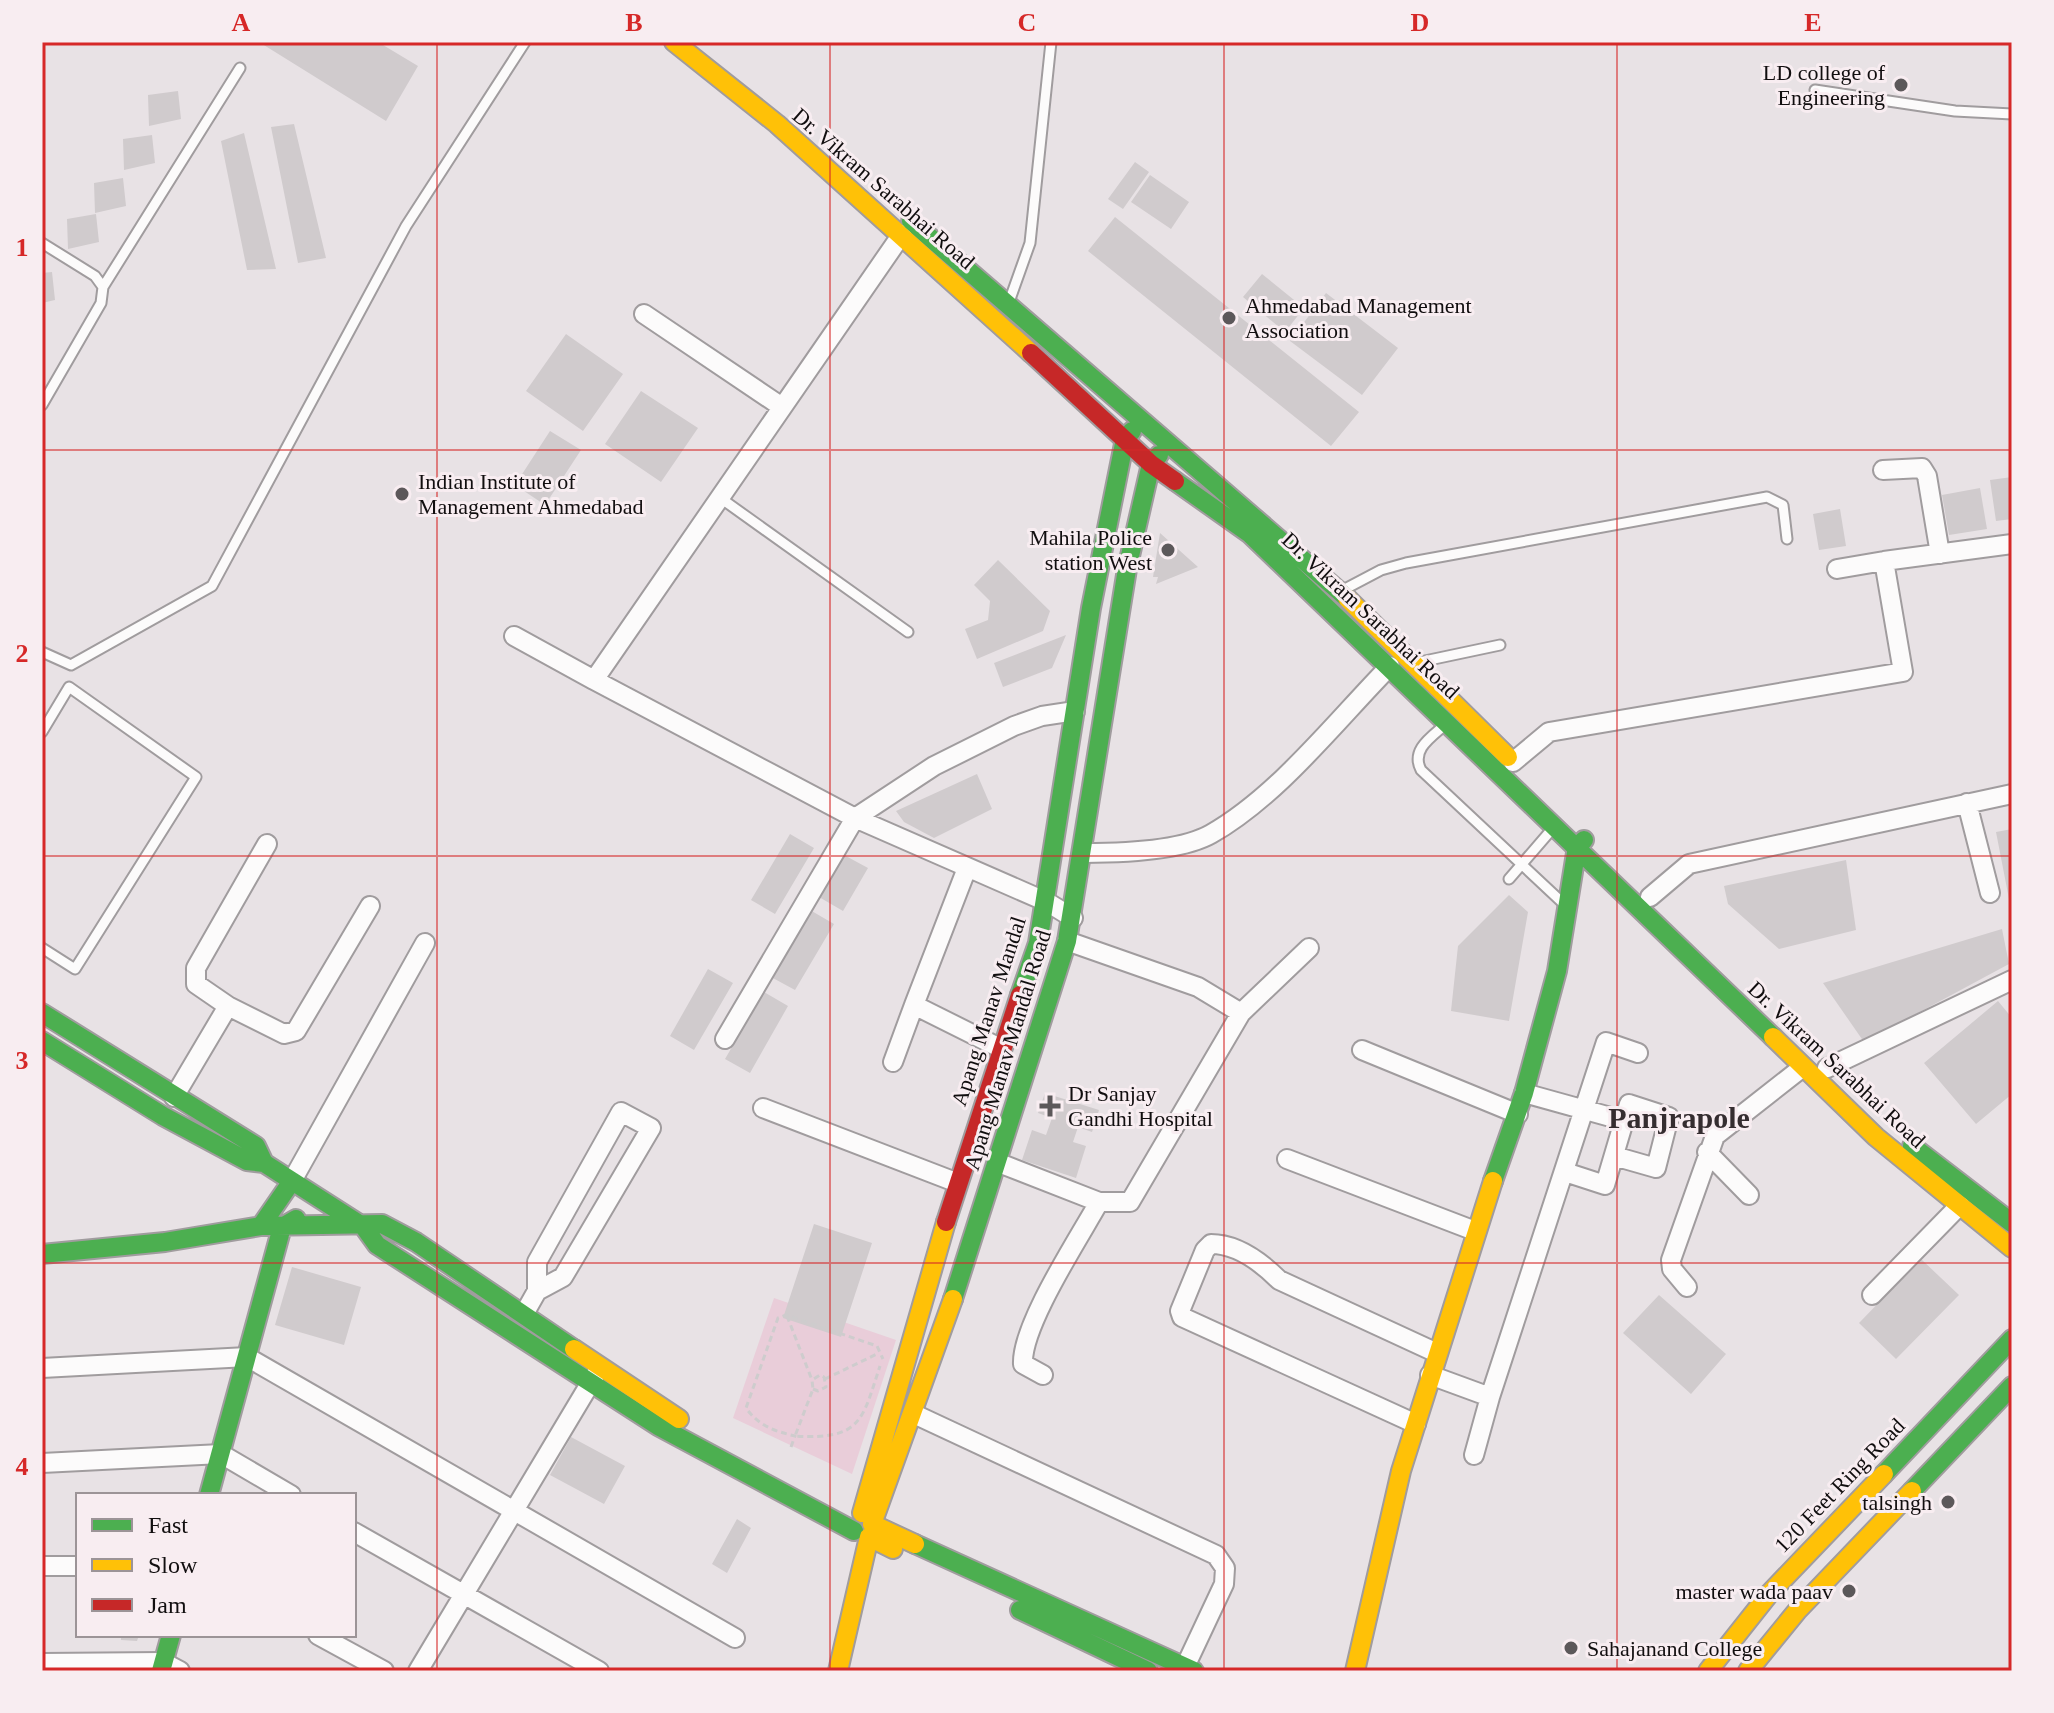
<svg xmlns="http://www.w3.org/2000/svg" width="2054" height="1713" font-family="Georgia,serif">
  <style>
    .green { fill: #e9cdd9 }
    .building { fill: #d0cbcd }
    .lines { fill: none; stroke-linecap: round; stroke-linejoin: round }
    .lane-casing { stroke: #a09c9e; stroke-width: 13 }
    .street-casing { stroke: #a09c9e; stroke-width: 22 }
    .fast-casing { stroke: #a09c9e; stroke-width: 22 }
    .slow-casing { stroke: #a09c9e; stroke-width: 22 }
    .jam-casing { stroke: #a09c9e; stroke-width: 22 }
    .path { stroke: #cecccd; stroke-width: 3; stroke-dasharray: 6 4; stroke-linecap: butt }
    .lane { stroke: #fcfbfb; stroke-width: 9 }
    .street { stroke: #fcfbfb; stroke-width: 18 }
    .fast { stroke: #4caf50; stroke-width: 18 }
    .slow { stroke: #ffc107; stroke-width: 18 }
    .jam { stroke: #c62828; stroke-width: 18 }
    .grid { fill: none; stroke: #d62828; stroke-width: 2; stroke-opacity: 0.55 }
    .poi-dot { fill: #5c585a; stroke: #f8edf1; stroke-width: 3 }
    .labels { text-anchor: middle; stroke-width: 6; stroke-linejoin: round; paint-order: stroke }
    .poi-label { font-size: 22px; fill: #110e0f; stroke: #f8edf1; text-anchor: end }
    .street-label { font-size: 22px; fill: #110e0f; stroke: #f8edf1 }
    .district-label { font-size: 30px; font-weight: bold; fill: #352d30; stroke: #f8edf1 }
    .neatline { fill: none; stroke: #d62828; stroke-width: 3 }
    .grid-label { font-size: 26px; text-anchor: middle; font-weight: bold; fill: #d62828 }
  </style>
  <rect width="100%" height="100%" fill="#e8e2e5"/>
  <path class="green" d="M774 1298 896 1340 852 1474 733 1418Z"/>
  <path class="building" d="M259 42H378L418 66 386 121Z
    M178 91 181 119 149 126 148 95Z
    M294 124 326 258 298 263 271 127Z
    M244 133 276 269 247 270 221 141Z
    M152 135 155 163 124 170 123 139Z
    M1135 162 1149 172 1123 209 1108 199Z
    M1150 175 1189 202 1171 229 1131 202Z
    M123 178 126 206 95 213 94 183Z
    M96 214 99 242 68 249 67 219Z
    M1115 217 1359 412 1331 446 1088 251Z
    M52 272 55 300 42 303V273Z
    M1262 274 1304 308 1285 332 1243 297Z
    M1326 293 1398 348 1362 395 1290 341Z
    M566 334 623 374 583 431 526 391Z
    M641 391 698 428 661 482 605 444Z
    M550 431 581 450 545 505 515 485Z
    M2012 477V519L1996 521 1990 480Z
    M1980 488 1987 529 1949 535 1942 495Z
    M1840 509 1846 546 1819 550 1813 514Z
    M1160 533 1198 567 1156 584 1158 577H1153Z
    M998 560 1050 611 1043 631 977 659 965 629 988 620 990 601 974 585Z
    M1066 635 1052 668 1003 687 994 663Z
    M977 774 992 809 934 838 904 822 896 811Z
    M2012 829V898L2009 899 1996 832Z
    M790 834 814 848 775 914 751 900Z
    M844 855 868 868 843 911 819 897Z
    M1846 860 1856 930 1779 949 1728 904 1724 886Z
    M1509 895 1528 912 1509 1021 1451 1011 1458 946Z
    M810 910 834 924 795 990 771 977Z
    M2002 929 2009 964 1864 1042 1823 983Z
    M708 969 733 983 694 1050 670 1036Z
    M764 992 788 1006 750 1073 725 1059Z
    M1998 1001 2012 1018V1094L1976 1124 1924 1063Z
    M1045 1093 1099 1110 1092 1132 1078 1127 1073 1142 1086 1146 1076 1178 1022 1160 1032 1130 1046 1135 1052 1118 1038 1113Z
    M814 1224 872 1243 841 1337 783 1318Z
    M1921 1259 1959 1295 1896 1359 1859 1323Z
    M292 1267 361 1287 344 1345 275 1325Z
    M1659 1295 1726 1354 1691 1394 1623 1333Z
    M571 1437 625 1466 604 1504 550 1475Z
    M737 1519 751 1528 727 1573 712 1564Z
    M121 1635H139L137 1641 121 1640Z"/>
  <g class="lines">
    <g class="lane-casing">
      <path id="lane" d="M1815 90 1955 111 2012 114
        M42 243 95 276 103 287 101 303 42 405
        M103 287 240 68
        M1009 302 1030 243 1051 42
        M719 497 908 632
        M1343 590 1381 570 1406 563 1767 497 1783 505 1787 539
        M42 652 71 665 212 586 406 226 525 42
        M1415 663 1500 645
        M1447 723C1433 736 1410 749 1421 770L1565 905
        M42 732 69 687 196 777 75 969 42 948
        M1509 879 1553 828"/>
    </g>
    <g class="street-casing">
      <path id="street" d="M902 234 594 680 855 818 1047 902 1073 918
        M644 314 782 407
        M1883 470 1922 468 1927 476 1940 554
        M1837 569 1884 561
        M514 636 594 680
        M1513 762 1549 732 1903 672 1884 561 2012 544
        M1967 803 1990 893
        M1084 853C1119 853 1181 851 1211 834 1278 796 1336 721 1390 666
        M1650 897 1689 864 2012 794
        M1067 941 1198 987 1241 1013
        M914 1005 967 868
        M228 1006 284 1034 296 1031 370 906
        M725 1039 855 818 934 766 1014 726 1042 716 1075 711
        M1362 1050 1518 1114
        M893 1062 914 1005 1002 1049
        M1827 1068 2012 980
        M1524 1093 1625 1121
        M174 1097 228 1006 196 984V968L267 844
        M763 1108 958 1183
        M1707 1152 1749 1195
        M1287 1159 1475 1231
        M999 1163 1099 1202C1079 1238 1021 1326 1023 1364L1043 1375
        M1565 1172 1605 1185 1629 1104 1669 1117 1656 1168 1614 1156
        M292 1181 425 943
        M1099 1202H1130L1241 1013 1309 948
        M1687 1287 1672 1269 1671 1260 1715 1136 1803 1067
        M1872 1295 1960 1205
        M524 1314 537 1291V1262L621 1112 651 1128 563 1277 537 1291
        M42 1368 247 1357 735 1638
        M1430 1375 1490 1397 1606 1042 1638 1053
        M914 1414 1216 1555 1225 1568 1224 1584 1185 1667
        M1416 1424 1182 1317 1180 1311 1205 1250 1211 1244C1237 1244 1262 1263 1279 1280L1437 1353
        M1474 1455 1490 1397
        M42 1463 221 1454 291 1495
        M354 1532 599 1671
        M42 1566H78
        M318 1635 384 1671
        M42 1663 163 1662 180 1671
        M418 1671 597 1372"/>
    </g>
    <g class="fast-casing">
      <path id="fast" d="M911 221 1347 598
        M1175 481 1250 534 1773 1037
        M1020 995 1038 943 1091 608 1125 439 1132 431
        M42 1013 256 1146 264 1163
        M42 1041 163 1116 247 1161 264 1163 364 1227 377 1245 658 1426 854 1531
        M1912 1146 2012 1223
        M1493 1181 1524 1093 1557 971 1577 847 1584 840
        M261 1226 292 1181
        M42 1254 165 1242 261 1226 382 1224 416 1242 574 1349
        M953 1299 1067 941 1127 569 1151 464 1159 455
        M1884 1474 2012 1339
        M1912 1491 2012 1386
        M209 1495 282 1227 296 1219
        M915 1544 1194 1671
        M1020 1610 1148 1671
        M161 1671 171 1635"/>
    </g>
    <g class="slow-casing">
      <path id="slow" d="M674 42 777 124 1031 353
        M1347 598 1508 757
        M1773 1037 1876 1137 2012 1248
        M574 1349 679 1419
        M862 1513 946 1222
        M915 1544 872 1524 953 1299
        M838 1671 869 1537 893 1549
        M1355 1671 1401 1471 1493 1181
        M1708 1671 1769 1594 1884 1474
        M1748 1671 1797 1611 1912 1491"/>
    </g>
    <g class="jam-casing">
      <path id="jam" d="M1031 353 1151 464 1175 481
        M946 1222 1020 995"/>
    </g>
    <path class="path" d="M787 1316 812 1380
      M825 1379 879 1353
      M813 1389 818 1391 826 1387 824 1377 820 1375 812 1380 813 1389 795 1436C861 1440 862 1421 880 1366
      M791 1447 795 1436C774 1431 759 1426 746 1408L778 1318 786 1315 877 1346 883 1359"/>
    <use href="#lane" class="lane"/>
    <use href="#street" class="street"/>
    <use href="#fast" class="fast"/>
    <use href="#slow" class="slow"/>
    <use href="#jam" class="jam"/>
  </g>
  <path class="grid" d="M437 42V1671M830 42V1671M1224 42V1671M1617 42V1671M42 450H2012M42 856H2012M42 1263H2012"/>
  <g class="poi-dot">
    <circle cx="1901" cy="85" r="8"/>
    <circle cx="1229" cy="318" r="8"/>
    <circle cx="402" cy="494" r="8"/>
    <circle cx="1168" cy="550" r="8"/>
    <path d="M1046 1094h8v8h8v8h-8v8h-8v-8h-8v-8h8z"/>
    <circle cx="1948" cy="1502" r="8"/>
    <circle cx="1849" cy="1591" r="8"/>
    <circle cx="1571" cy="1648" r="8"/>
  </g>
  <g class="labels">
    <g class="poi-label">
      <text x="1885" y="80">LD college of<tspan x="1885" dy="25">Engineering</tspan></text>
      <text x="1245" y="313" text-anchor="start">Ahmedabad Management<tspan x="1245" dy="25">Association</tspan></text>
      <text x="418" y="489" text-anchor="start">Indian Institute of<tspan x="418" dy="25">Management Ahmedabad</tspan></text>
      <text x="1152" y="545">Mahila Police<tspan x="1152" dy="25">station West</tspan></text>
      <text x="1068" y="1101" text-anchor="start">Dr Sanjay<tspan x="1068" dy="25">Gandhi Hospital</tspan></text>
      <text x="1932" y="1510">talsingh</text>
      <text x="1833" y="1599">master wada paav</text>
      <text x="1587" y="1656" text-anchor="start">Sahajanand College</text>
    </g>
    <g class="street-label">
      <text transform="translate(884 188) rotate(41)" y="8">Dr. Vikram Sarabhai Road</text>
      <text transform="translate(1371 615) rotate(43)" y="8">Dr. Vikram Sarabhai Road</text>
      <text transform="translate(988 1011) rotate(-72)" y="8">Apang Manav Mandal</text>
      <text transform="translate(1007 1050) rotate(-73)" y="8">Apang Manav Mandal Road</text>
      <text transform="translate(1837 1064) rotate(43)" y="8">Dr. Vikram Sarabhai Road</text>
      <text transform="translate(1839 1485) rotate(-46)" y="8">120 Feet Ring Road</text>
    </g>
    <g class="district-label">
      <text x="1679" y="1128">Panjrapole</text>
    </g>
  </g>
  <rect width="2054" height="1713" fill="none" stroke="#f8edf1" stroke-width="88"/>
  <rect x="76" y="1493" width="280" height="144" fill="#f8edf1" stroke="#9c9497" stroke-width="2"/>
  <rect x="92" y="1519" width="40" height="12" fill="#4caf50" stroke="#9c9497" stroke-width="2"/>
  <text x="148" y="1533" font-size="24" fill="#110e0f">Fast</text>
  <rect x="92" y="1559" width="40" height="12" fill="#ffc107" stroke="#9c9497" stroke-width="2"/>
  <text x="148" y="1573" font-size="24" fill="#110e0f">Slow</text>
  <rect x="92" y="1599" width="40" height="12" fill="#c62828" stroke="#9c9497" stroke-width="2"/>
  <text x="148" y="1613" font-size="24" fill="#110e0f">Jam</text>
  <rect x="44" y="44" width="1966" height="1625" class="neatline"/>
  <g class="grid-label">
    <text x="241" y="31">A</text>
    <text x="634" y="31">B</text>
    <text x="1027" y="31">C</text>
    <text x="1420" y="31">D</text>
    <text x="1813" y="31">E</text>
    <text x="22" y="256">1</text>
    <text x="22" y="662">2</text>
    <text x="22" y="1069">3</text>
    <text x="22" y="1475">4</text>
  </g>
</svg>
